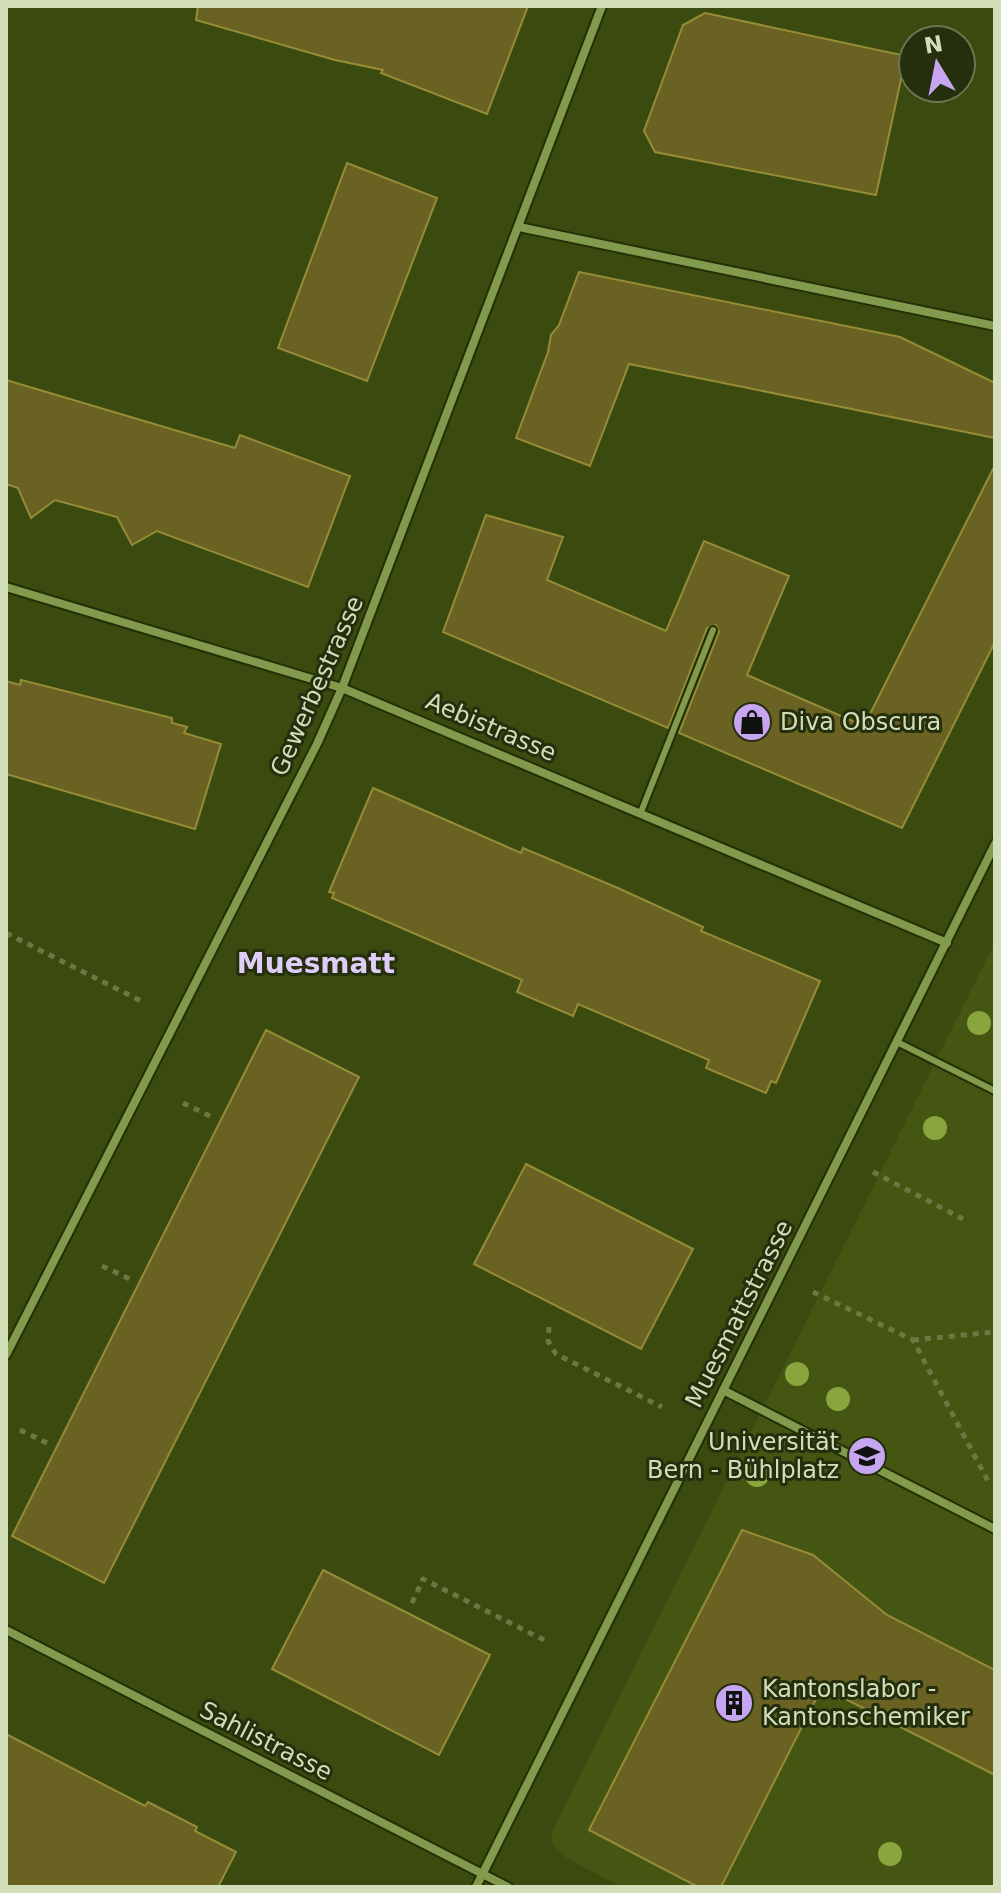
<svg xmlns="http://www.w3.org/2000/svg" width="1001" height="1893" viewBox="0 0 1001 1893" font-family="'DejaVu Sans',sans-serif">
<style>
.built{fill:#445612}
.building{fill:#696222;stroke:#958c37;stroke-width:2}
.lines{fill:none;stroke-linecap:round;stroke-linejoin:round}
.service-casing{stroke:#242f06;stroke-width:10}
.minor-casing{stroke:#242f06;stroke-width:12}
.path{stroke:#6a7944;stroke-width:5;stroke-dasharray:6 6;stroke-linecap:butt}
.service{stroke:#829a4d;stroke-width:6}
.minor{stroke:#829a4d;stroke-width:8}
.tree{fill:#88a63d}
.labels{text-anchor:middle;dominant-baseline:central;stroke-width:6;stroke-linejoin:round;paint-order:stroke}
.street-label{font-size:24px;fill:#d1deb8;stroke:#252f0e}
.poi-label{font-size:24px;fill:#d1deb8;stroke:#252f0e;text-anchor:start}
.quarter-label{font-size:28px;font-weight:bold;fill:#decdf7;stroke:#252f0e}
</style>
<rect width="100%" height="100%" fill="#3b4b0f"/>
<path class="built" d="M 995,942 L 995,1089 L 936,1060 Z
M 935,1062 L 995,1093 L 995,1887 L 622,1887 L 568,1859 L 553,1845 L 552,1832 Z"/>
<path class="building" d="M 198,6 L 528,6 L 487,114 L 381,73 L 383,70 L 335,60 L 196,20 Z
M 705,13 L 906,56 L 876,195 L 655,152 L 644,131 L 683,25 Z
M 347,163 L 437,198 L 367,381 L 278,348 Z
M 579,272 L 900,337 L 995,383 L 995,438 L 629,364 L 590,466 L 516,438 L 548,352 L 551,335 L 559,325 Z
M 6,380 L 235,448 L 240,435 L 350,476 L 308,587 L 157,531 L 132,545 L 117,517 L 55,500 L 31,518 L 18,488 L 6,484 Z
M 995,465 L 995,642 L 902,828 L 679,733 L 719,632 L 716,625 L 707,628 L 668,728 L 443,632 L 486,515 L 563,537 L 547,580 L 666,631 L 704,541 L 789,576 L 747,675 L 864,726 Z
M 21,680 L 172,718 L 172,723 L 187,727 L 184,733 L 221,744 L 195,829 L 6,774 L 6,681 L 20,685 Z
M 373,788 L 521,853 L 523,848 L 618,888 L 703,927 L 701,931 L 820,981 L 776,1083 L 771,1081 L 766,1093 L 706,1068 L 709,1060 L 578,1004 L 573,1016 L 517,992 L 522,980 L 332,898 L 334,893 L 329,892 Z
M 266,1030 L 359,1077 L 104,1583 L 12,1536 Z
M 526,1164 L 693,1249 L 641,1349 L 474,1264 Z
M 742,1530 L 813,1555 L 887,1615 L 995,1670 L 995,1775 L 822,1687 L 721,1887 L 698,1887 L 589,1830 Z
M 323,1570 L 490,1655 L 439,1755 L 272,1669 Z
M 6,1734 L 145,1806 L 148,1802 L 197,1827 L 195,1831 L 236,1852 L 218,1887 L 6,1887 Z"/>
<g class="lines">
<defs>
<path id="service" d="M 641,812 L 713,630
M 897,1042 L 995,1091"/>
<path id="minor" d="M 519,227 L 995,326
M 6,587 L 342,688 L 947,943
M 6,1355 L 317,744 L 342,688 L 602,6
M 723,1390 L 995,1529
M 6,1630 L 508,1887
M 476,1887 L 995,844"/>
</defs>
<use href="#service" class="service-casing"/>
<use href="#minor" class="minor-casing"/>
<path class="path" d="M 6,933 L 141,1001
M 183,1103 L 212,1117
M 873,1172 L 963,1219
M 102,1266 L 132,1280
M 813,1292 L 913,1340 L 988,1481
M 549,1327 L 548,1341 L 556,1354 L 662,1407
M 913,1340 L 995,1332
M 20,1430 L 51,1445
M 412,1603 L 423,1579 L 546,1641"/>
<use href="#service" class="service"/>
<use href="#minor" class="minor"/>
</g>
<g class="tree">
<circle cx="979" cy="1023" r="12"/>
<circle cx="935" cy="1128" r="12"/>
<circle cx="797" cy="1374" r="12"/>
<circle cx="838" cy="1399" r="12"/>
<circle cx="757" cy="1475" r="12"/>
<circle cx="890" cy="1854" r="12"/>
</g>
<defs>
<symbol id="shop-disc" viewBox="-11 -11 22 22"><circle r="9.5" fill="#c6a6f0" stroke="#252f0e"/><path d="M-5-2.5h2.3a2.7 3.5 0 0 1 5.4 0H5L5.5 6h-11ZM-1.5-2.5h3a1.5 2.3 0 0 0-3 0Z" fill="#111"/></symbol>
<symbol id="university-disc" viewBox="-11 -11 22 22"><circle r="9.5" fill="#c6a6f0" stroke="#252f0e"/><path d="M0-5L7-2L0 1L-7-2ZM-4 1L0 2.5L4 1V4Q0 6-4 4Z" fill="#111"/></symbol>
<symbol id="building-disc" viewBox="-11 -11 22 22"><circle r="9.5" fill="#c6a6f0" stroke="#252f0e"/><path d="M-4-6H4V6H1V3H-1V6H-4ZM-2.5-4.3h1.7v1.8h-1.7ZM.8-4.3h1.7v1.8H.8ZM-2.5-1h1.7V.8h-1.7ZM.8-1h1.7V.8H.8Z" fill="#111"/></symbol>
</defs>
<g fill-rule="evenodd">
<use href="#shop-disc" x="730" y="700" width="44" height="44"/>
<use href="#university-disc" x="845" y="1434" width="44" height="44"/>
<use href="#building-disc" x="712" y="1681" width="44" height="44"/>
</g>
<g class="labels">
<g class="street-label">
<text transform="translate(317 686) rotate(-66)">Gewerbestrasse</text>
<text transform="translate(491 727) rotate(23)">Aebistrasse</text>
<text transform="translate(739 1314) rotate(-63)">Muesmattstrasse</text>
<text transform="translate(266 1741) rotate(27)">Sahlistrasse</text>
</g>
<g class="poi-label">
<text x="780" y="722">Diva Obscura</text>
<text x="839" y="1442" text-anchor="end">Universität<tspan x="839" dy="28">Bern - Bühlplatz</tspan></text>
<text x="762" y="1689">Kantonslabor -<tspan x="762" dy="28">Kantonschemiker</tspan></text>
</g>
<g class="quarter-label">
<text x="316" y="963">Muesmatt</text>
</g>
</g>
<rect width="1001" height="1893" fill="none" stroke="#d1deb8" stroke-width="16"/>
<g transform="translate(937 64) rotate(350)"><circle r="38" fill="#252f0e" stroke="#6a7552" stroke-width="2"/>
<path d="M0-6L14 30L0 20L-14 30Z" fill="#c6a6f0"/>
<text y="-12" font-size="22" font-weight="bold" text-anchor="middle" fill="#d1deb8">N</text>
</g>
</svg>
